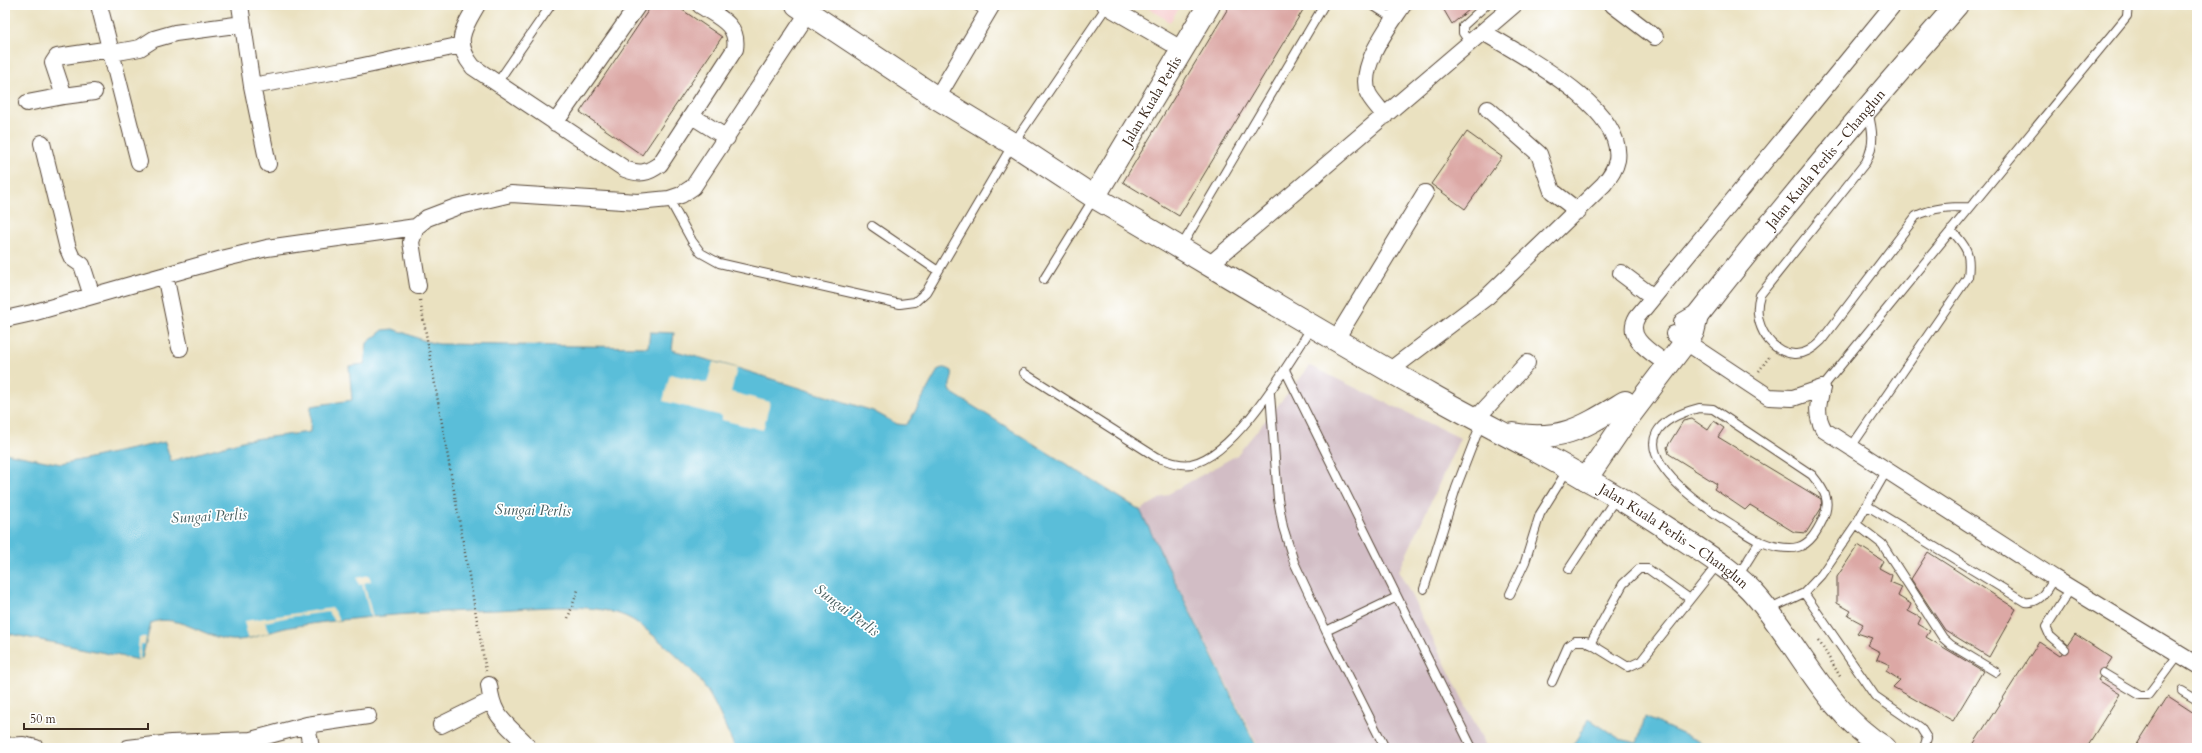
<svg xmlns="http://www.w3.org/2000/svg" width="2202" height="753" viewBox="0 0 2202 753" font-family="Cardo,serif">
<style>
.built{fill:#f7cfd0}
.industrial{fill:#d2bdc5}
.water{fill:#5abed9;stroke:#4a747c}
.pier{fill:#eae1c0}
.building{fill:#dca8a5}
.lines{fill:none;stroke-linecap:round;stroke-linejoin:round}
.lane-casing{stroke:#554536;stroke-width:10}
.street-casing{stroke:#554536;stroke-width:18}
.secondary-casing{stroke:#554536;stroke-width:24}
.primary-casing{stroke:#554536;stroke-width:24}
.path{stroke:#554536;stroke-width:2.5;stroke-dasharray:1 3;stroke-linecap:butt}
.lane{stroke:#fff;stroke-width:8}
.street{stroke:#fff;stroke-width:16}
.secondary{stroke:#fff;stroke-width:22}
.primary{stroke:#fff;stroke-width:22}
.labels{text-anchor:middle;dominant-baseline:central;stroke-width:3.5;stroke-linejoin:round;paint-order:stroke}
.street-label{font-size:14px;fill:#3b2a1e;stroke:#fff}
.water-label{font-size:15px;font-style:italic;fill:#465e5f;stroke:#fff}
</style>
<rect width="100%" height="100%" fill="#fff"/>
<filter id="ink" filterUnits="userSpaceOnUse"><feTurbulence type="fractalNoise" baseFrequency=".025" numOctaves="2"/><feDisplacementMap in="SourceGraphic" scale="8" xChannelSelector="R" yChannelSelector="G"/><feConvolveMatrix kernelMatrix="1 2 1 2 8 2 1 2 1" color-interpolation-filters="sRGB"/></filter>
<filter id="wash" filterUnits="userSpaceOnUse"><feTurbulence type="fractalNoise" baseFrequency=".012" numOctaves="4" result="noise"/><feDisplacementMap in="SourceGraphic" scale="16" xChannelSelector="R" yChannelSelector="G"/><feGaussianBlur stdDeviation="0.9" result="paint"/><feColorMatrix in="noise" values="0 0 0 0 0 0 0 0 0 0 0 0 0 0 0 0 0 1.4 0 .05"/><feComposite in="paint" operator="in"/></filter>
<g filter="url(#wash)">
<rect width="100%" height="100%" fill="#eae1c0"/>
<path class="built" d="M 1143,5 L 1181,5 L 1170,22 Z"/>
<path class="industrial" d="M 1310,366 L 1460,438 L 1399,571 L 1487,748 L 1259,748 L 1140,510 L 1237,455 Z"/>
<path class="water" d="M 393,329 C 410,334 423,342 439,344 L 648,347 L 650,332 L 674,333 L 672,350 L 737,368 L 873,411 L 897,424 L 905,425 C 911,423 932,378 939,369 C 945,367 947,368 952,371 C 954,380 946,385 952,393 L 1140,510 L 1257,748 L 735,748 C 725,726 716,703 702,683 C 691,667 648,629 631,619 C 598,601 535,608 497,610 C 428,612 359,616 290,627 C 273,630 257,638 239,640 C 209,643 179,611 151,623 L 142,658 L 140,660 L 5,633 L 5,453 L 61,464 L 165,442 L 171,461 L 246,440 L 310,432 L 311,406 L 352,400 L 349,366 L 364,364 L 367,343 L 383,330 Z
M 1645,717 L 1713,748 L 1571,748 L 1589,719 L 1620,739 L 1637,743 Z"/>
<path class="pier" d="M 713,362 L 737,368 L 731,392 L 770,402 L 763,430 L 722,420 L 722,416 L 663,401 L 670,374 L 707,383 Z
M 369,575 L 371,581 L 364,583 L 373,618 L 371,619 L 362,584 L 359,585 L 357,578 Z
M 332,608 L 340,620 L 334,621 L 328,612 L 289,617 L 265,622 L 269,633 L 248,638 L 244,621 Z
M 139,637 L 146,637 L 145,644 L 141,644 L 140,660 L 137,659 Z"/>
<g id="blocks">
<path class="building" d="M 652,5 L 675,5 L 722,37 L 642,155 L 580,112 Z
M 1230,5 L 1306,5 L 1179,216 L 1123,182 Z
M 1441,5 L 1475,5 L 1452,24 Z
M 1467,132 L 1502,157 L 1465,209 L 1431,184 Z
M 1692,419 L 1708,430 L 1714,421 L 1724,428 L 1718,437 L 1821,499 L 1822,507 L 1806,533 L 1794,532 L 1750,505 L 1745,510 L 1714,489 L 1717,484 L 1669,454 L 1667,447 L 1683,421 Z
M 1858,545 L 1883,561 L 1879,568 L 1892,575 L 1890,582 L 1902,587 L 1898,596 L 1911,604 L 1908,611 L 1921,618 L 1918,624 L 1930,631 L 1926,637 L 1983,671 L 1953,721 L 1893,687 L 1900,680 L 1886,671 L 1890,665 L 1877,659 L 1880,652 L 1867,645 L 1872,638 L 1857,633 L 1863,624 L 1848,616 L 1851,611 L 1837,603 L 1837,577 Z
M 1928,552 L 2016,609 L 1989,657 L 1945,630 L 1911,579 Z
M 2075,634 L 2112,658 L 2098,680 L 2120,694 L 2086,748 L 1971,748 L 2039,642 L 2060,656 Z
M 2168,696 L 2197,715 L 2197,748 L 2139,748 L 2136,746 Z"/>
</g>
</g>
<g filter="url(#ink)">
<use href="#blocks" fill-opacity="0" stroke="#554536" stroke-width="1"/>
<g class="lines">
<defs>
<path id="lane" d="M 975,5 L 988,13
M 1372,5 L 1394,19
M 1470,43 L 1463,33 L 1463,26 L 1486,5
M 497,83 L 551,5
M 1868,111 C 1873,131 1875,144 1866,162 L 1760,295 C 1752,319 1766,351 1794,354 C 1804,355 1814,348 1821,341 L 1916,216 C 1935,207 1950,207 1970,207
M 669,199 L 692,241 L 701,253 L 719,263 L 900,304 L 915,302 L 926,292 L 1013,144 L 1107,6
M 872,226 L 938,271
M 1181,247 L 1324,5
M 1044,279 L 1094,198
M 1285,370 L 1472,748
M 1024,373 L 1156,457 C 1168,461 1179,466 1191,464 C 1236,455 1288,364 1312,327
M 1822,388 L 2127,16 L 2128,5
M 1270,394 L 1278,499 L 1283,527 L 1294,562 L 1326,631 L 1385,748
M 1699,408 L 1713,409 L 1812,475 C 1825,491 1832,501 1822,521 C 1817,531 1810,544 1798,547 C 1787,550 1770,546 1759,541 C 1749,537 1738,528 1728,522 C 1686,496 1602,433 1699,408 Z
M 1851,447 L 1968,277 C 1971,253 1967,247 1951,230
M 1866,505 L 2025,602 C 2041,604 2046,590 2054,578
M 1856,524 L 1882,544 L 1943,638 L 1951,645 L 1996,672
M 1569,569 L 1616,498
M 1738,576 L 1760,541
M 1424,589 L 1456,488 L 1481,423
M 1804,593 L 1875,696 L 1920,727 L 1927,738 L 1924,748
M 1510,594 L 1525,562 L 1540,514 L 1568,469
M 1768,610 L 1804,593 L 1821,575 L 1856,524 L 1887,470
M 1326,631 L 1397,597
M 1590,644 L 1623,584 L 1639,569 L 1648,569 L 1690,599
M 2065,649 L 2050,636 L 2046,627 L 2071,588
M 2103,673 L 2140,695 L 2148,695 L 2179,654
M 1552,682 L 1568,646 L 1575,641 L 1586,641 L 1628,667 L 1641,661 L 1718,564
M 2182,691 L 2197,700"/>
<path id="street" d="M 99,5 L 139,162
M 240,5 L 252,86 L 268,164
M 477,5 C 463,29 453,42 473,67 L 625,169 C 640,175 648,173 660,164 L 735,49 C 739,24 718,17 700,5
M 1105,5 L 1183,50
M 1613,5 L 1655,37
M 112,53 L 140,48 L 154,39 L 175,33 L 243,24
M 252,86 L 349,69 L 462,45
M 64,96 L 94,92
M 937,98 L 992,5
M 27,103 L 64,96 L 53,63 L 57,57 L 111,49
M 1488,109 L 1539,154 L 1552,191 L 1578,211
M 692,116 L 727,138
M 1385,116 C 1380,109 1371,100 1368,93 C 1358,66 1389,26 1403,5
M 555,123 L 638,5
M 42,143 L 68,249 L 72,258 L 82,265 L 92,296
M 1208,266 L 1514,5
M 1621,273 L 1653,297
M 165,275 L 180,348
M 418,286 L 411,242 L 416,227 L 427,218 L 456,207 L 511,194 L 638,202 L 669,199 L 681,195 L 693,187 L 808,13
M 5,319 L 32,313 L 226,258 L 267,248 L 416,227
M 1674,334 L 1769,397 L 1793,398 L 1822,388
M 1336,339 L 1425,193
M 1668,365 C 1653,353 1624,339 1637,317 L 1893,5
M 1389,371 L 1488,296 L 1604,184 C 1610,176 1615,170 1617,160 C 1625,107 1521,55 1483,32
M 1822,388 C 1818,404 1815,415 1824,430 L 2054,578 L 2197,665
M 1475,420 L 1527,363
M 489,685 C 492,710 498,717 516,734 C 520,738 526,742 528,748
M 307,725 L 311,748
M 441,725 L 490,701
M 5,746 L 23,745 L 36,748
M 128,748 L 171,743 L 251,740 L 307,725 L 368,716"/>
<g id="secondary">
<path d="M 797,5 L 937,98 L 1013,144 L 1094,197"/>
<path id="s1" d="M 1586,479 C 1620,497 1651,518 1683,539 C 1709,556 1737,573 1757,597 C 1800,647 1827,713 1885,748"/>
</g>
<g id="primary">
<path d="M 1209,5 L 1094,197 C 1207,263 1318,331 1432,395 C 1483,424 1536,449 1586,479 L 1624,423 L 1693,332 L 1697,316"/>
<path id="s2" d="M 1685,323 L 1697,316 C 1780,210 1868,106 1957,5"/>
<path d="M 1513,434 C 1561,443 1585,426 1625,402"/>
</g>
</defs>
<use href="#lane" class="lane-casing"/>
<use href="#street" class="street-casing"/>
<use href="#secondary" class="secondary-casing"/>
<use href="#primary" class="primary-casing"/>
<path class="path" d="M 420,300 L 486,671
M 1759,371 L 1769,357
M 568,618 L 578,590
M 1819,641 L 1841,678"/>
<use href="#lane" class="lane"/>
<use href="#street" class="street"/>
<use href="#secondary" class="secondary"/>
<use href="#primary" class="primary"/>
</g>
</g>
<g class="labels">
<g class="street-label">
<text transform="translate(1152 101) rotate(-59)">Jalan Kuala Perlis</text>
<text stroke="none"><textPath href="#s2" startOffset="217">Jalan Kuala Perlis – Changlun</textPath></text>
<text stroke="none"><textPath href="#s1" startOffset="105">Jalan Kuala Perlis – Changlun</textPath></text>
</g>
<g class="water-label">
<text transform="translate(533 510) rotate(1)">Sungai Perlis</text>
<text transform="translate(209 516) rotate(-3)">Sungai Perlis</text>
<text transform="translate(847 610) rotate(37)">Sungai Perlis</text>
</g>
</g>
<rect width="2202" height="753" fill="none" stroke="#fff" stroke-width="20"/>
<path d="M24 723v6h124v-6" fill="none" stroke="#3b2a1e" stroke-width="2"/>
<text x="30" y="723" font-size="12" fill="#3b2a1e" stroke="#ffffff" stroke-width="3" paint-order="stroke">50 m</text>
</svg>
